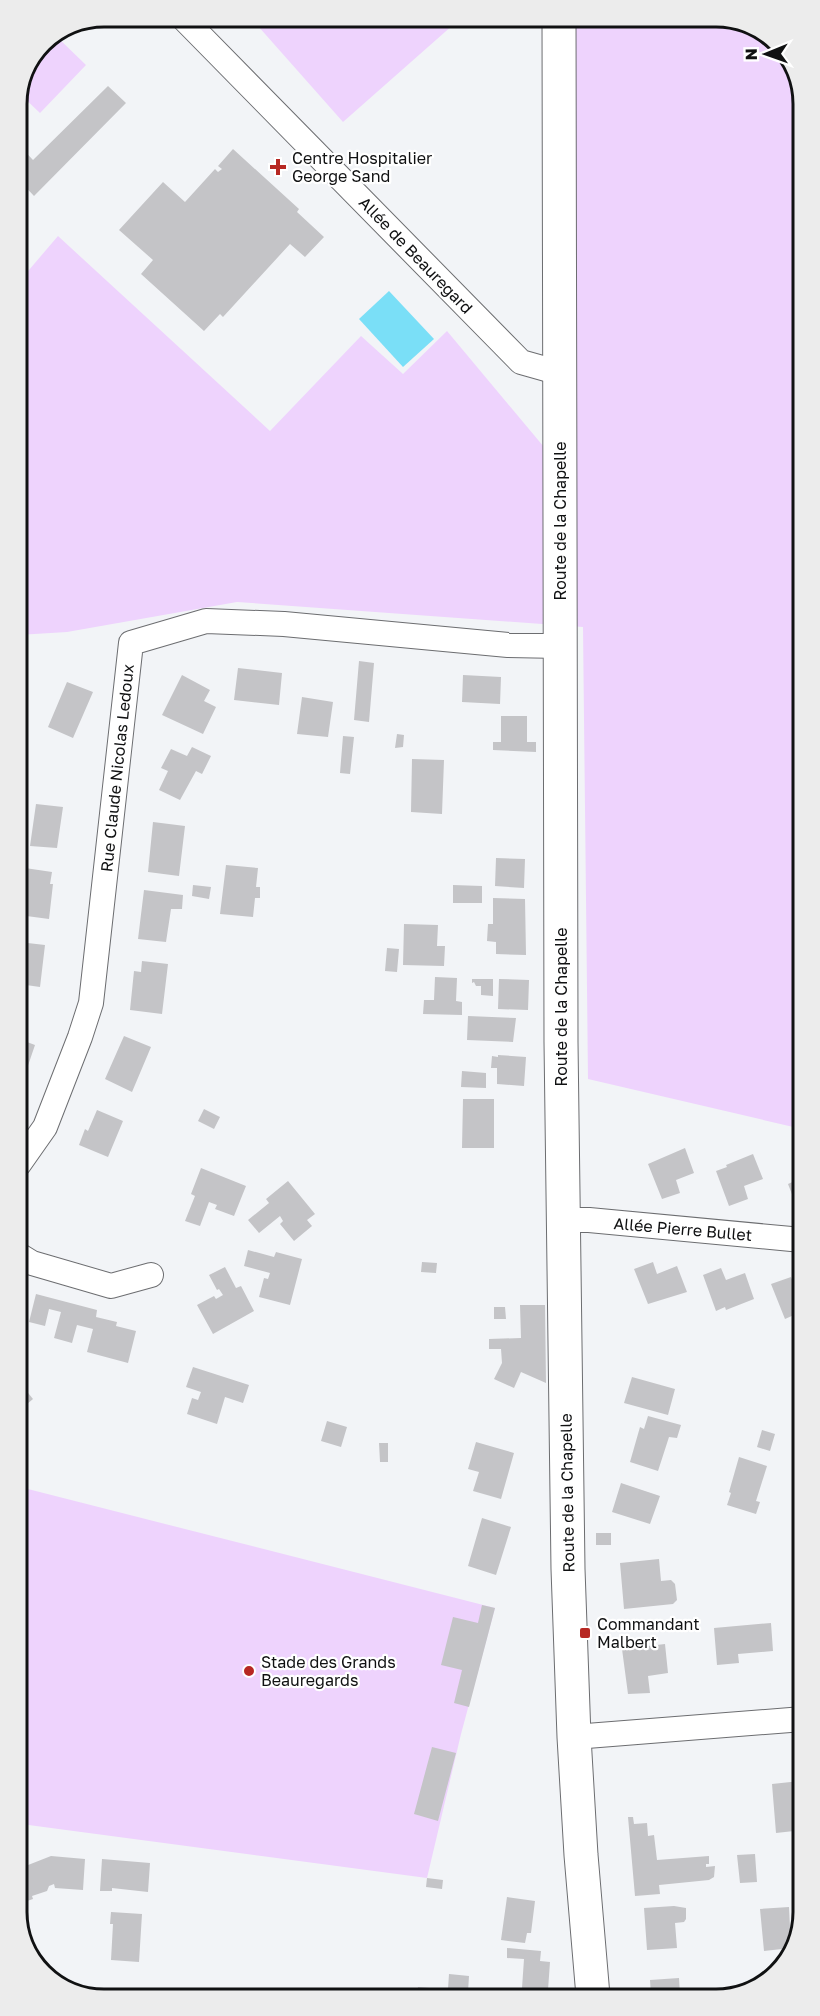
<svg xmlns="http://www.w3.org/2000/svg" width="820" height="2016" viewBox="0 0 820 2016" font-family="'Golos Text',sans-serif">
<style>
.green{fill:#eed3fd}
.water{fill:#7adff7}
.building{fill:#c4c4c7}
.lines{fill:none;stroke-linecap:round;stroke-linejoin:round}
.minor-casing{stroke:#6c6d70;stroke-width:26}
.secondary-casing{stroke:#6c6d70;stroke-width:35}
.minor{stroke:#fff;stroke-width:24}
.secondary{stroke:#fff;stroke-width:33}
.poi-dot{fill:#b72823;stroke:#fff;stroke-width:2}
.labels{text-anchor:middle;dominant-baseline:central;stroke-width:4.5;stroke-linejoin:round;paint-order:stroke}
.poi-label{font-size:16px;fill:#101112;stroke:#fff;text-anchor:start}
.street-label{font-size:16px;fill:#101112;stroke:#fff}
.rim{fill:none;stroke:#101112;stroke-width:3}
</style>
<rect width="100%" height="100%" fill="#f2f4f7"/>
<path class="green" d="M 250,17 L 462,17 L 343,122 Z
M 559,17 L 722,17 L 770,35 L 799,76 L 802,1129 L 588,1079 L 583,627 L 237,602 L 67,632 L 18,635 L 17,284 L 58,236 L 270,431 L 361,336 L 403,374 L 447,331 L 559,465 Z
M 56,36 L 86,65 L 40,113 L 19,93 L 42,42 Z
M 20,1487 L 495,1608 L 461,1734 L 427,1878 L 21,1824 Z"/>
<path class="water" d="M 389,291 L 434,339 L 403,367 L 359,319 Z"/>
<path class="building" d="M 108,86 L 126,103 L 34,196 L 17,178 L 17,143 L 33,160 Z
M 233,149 L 299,209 L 297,212 L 324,237 L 305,257 L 290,244 L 223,317 L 220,314 L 204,331 L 141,274 L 153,260 L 119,230 L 163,182 L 185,202 L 215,169 L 218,172 L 222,169 L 218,166 Z
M 359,661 L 374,663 L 369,722 L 354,720 Z
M 238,668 L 282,673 L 279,705 L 234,700 Z
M 182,675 L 210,690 L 204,701 L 216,707 L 203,734 L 162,715 Z
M 463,675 L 501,677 L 500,704 L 462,702 Z
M 67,682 L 93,692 L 73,738 L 48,727 Z
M 302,697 L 333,702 L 328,737 L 297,734 Z
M 501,716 L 527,716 L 527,742 L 536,742 L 536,752 L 493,750 L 493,742 L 501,742 Z
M 397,734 L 404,735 L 403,747 L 395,748 Z
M 343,736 L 354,737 L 350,774 L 340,773 Z
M 192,747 L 211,756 L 202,774 L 196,771 L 180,800 L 159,790 L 168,771 L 161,768 L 171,749 L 187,756 Z
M 412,759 L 444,760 L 442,814 L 411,812 Z
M 36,804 L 63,807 L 57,848 L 30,846 Z
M 153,822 L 185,826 L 179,876 L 148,872 Z
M 496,858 L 525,859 L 524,888 L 495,886 Z
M 226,865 L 258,868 L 256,887 L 260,887 L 260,898 L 255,898 L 253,917 L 220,914 Z
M 25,868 L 52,872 L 50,884 L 53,884 L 49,919 L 19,915 L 19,896 Z
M 193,885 L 211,887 L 209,899 L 192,896 Z
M 453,885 L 482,886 L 482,903 L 453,903 Z
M 144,890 L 183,895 L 182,909 L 171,909 L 166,942 L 138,939 Z
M 493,898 L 525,899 L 526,955 L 496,954 L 496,942 L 487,941 L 488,924 L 493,924 Z
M 404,924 L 438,925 L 437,946 L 445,946 L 444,966 L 403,965 Z
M 19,942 L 45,945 L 40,987 L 19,984 Z
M 387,948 L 399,949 L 397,972 L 385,971 Z
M 142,961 L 168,964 L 162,1014 L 130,1010 L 134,971 L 141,972 Z
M 435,977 L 457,978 L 456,1001 L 462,1002 L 462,1015 L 423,1014 L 424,1000 L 434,1000 Z
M 472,979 L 493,979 L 493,996 L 481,995 L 481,986 L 476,986 L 474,982 L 472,983 Z
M 499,979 L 529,980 L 528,1010 L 498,1009 Z
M 468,1016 L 516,1018 L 513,1042 L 467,1040 Z
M 124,1036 L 151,1047 L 132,1092 L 105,1079 Z
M 19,1039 L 35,1045 L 19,1092 Z
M 498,1055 L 526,1057 L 524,1086 L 497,1084 L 497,1068 L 491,1068 L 492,1056 L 498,1057 Z
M 462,1071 L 486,1073 L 486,1088 L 461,1087 Z
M 463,1099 L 494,1099 L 494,1148 L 462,1148 Z
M 204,1109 L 220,1117 L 214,1129 L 198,1121 Z
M 97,1110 L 123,1121 L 108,1157 L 79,1145 L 85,1129 L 88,1131 Z
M 685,1148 L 694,1173 L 676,1180 L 680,1193 L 662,1199 L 648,1164 Z
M 753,1154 L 763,1179 L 744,1186 L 748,1199 L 729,1206 L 716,1171 L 727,1167 L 726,1165 Z
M 201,1168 L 246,1186 L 234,1216 L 215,1209 L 217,1205 L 209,1202 L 200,1226 L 185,1221 L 195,1196 L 191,1194 Z
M 802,1175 L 802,1220 L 788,1184 L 797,1180 L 796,1177 Z
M 288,1181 L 315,1214 L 307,1220 L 312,1226 L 294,1241 L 280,1224 L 283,1221 L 280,1216 L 259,1233 L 248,1220 L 269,1203 L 266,1199 Z
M 248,1250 L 274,1257 L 276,1252 L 302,1259 L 290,1305 L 259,1297 L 264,1278 L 268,1279 L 270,1273 L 244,1266 Z
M 422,1262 L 437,1263 L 436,1273 L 421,1272 Z
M 653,1262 L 657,1274 L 677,1266 L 687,1292 L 648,1304 L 634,1269 Z
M 225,1267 L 236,1288 L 241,1286 L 254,1311 L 213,1334 L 197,1305 L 214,1296 L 216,1299 L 223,1295 L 219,1289 L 217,1290 L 209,1275 Z
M 721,1268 L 726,1280 L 745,1273 L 754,1299 L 726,1310 L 725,1307 L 716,1311 L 703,1275 Z
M 791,1277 L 796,1289 L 802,1287 L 802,1316 L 796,1318 L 794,1315 L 785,1319 L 771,1284 Z
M 19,1285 L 27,1287 L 20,1312 Z
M 36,1294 L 97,1310 L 96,1317 L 117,1322 L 116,1326 L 136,1331 L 128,1363 L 87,1352 L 93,1329 L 77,1325 L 72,1343 L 54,1338 L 61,1312 L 49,1309 L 45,1326 L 29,1322 Z
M 520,1305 L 545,1305 L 546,1383 L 521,1372 L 514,1388 L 494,1379 L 502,1363 L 501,1349 L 489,1349 L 489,1339 L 521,1338 Z
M 494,1307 L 505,1307 L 506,1319 L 494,1319 Z
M 193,1367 L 249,1385 L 243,1403 L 225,1397 L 217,1424 L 187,1414 L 192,1398 L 198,1400 L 201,1392 L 186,1387 Z
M 632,1377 L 675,1389 L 668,1415 L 624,1403 Z
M 20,1383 L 33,1399 L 20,1410 Z
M 648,1416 L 681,1425 L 677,1438 L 669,1437 L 658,1471 L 630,1462 L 640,1427 L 644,1429 Z
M 327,1421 L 347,1427 L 341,1447 L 321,1441 Z
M 762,1430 L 775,1434 L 770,1451 L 757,1447 Z
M 476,1442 L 514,1453 L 501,1499 L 473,1491 L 479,1472 L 468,1469 Z
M 379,1443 L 388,1443 L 388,1462 L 380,1462 Z
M 739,1457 L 767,1466 L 756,1501 L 760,1502 L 756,1514 L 727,1505 L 731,1493 L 729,1492 Z
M 621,1483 L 660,1496 L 650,1524 L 612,1512 Z
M 482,1518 L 511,1527 L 496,1575 L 468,1566 Z
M 596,1533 L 611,1533 L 611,1545 L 596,1545 Z
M 659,1559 L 661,1581 L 671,1580 L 675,1584 L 677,1600 L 673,1604 L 624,1609 L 620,1563 Z
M 482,1605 L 495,1608 L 469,1707 L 454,1703 L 462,1670 L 441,1665 L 453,1617 L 478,1623 Z
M 771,1623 L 773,1651 L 738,1654 L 739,1663 L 717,1665 L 714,1628 Z
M 665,1644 L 668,1673 L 648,1676 L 650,1693 L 628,1694 L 622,1649 Z
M 432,1747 L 456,1753 L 438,1821 L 414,1814 Z
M 800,1781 L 803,1830 L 776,1833 L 772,1784 Z
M 628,1817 L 633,1817 L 634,1824 L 647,1823 L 648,1836 L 654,1835 L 657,1860 L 709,1856 L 709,1864 L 706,1864 L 706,1867 L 715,1866 L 714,1877 L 709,1880 L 659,1885 L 660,1894 L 635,1896 Z
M 755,1854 L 757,1882 L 740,1883 L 737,1855 Z
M 51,1856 L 85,1859 L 83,1890 L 55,1888 L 54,1884 L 49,1886 L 47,1891 L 32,1896 L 33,1899 L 21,1903 L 21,1862 L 23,1867 Z
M 102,1859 L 150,1863 L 148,1892 L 112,1888 L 112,1891 L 100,1891 Z
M 427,1878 L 443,1880 L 442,1889 L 426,1887 Z
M 507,1897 L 535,1901 L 531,1933 L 527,1933 L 525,1943 L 501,1940 Z
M 674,1906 L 686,1908 L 686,1919 L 684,1922 L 675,1923 L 677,1948 L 647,1950 L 644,1908 Z
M 789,1907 L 791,1948 L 764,1951 L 760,1909 Z
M 111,1912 L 142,1914 L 139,1962 L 111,1960 L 113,1924 L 110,1924 Z
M 507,1948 L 541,1951 L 540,1961 L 550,1962 L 548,1990 L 522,1988 L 524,1959 L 507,1958 Z
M 449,1974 L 469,1976 L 468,1992 L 448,1989 Z
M 679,1978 L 680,1995 L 651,1996 L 650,1980 Z
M 418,1987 L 441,1989 L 440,1997 L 417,1997 Z"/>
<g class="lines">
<defs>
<path id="minor" d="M 182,17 L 521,362 L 560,373
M 19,1164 L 45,1127 L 80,1037 L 91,1003 L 131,643 L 206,621 L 284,624 L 508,645 L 560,646
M 563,1220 L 589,1220 L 802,1240
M 19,1255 L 32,1263 L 111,1286 L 151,1275
M 574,1737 L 803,1719"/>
<path id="secondary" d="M 559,17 L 561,1042 L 568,1569 L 574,1737 L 581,1855 L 593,1996"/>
</defs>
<use href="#minor" class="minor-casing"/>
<use href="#secondary" class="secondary-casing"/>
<use href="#minor" class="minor"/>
<use href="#secondary" class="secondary"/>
</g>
<g class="poi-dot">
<path d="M275 158h6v6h6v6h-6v6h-6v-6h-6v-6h6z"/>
<rect x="579" y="1627" width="12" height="12" rx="3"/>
<circle cx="249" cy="1671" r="6"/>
</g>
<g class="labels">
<g class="poi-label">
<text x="292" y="158">Centre Hospitalier<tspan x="292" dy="18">George Sand</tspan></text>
<text x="597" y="1624">Commandant<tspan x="597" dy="18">Malbert</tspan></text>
<text x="261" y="1662">Stade des Grands<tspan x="261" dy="18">Beauregards</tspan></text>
</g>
<g class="street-label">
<text transform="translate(416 255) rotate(46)">Allée de Beauregard</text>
<text transform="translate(560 521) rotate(-90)">Route de la Chapelle</text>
<text transform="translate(117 768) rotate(-84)">Rue Claude Nicolas Ledoux</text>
<text transform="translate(561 1007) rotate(-90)">Route de la Chapelle</text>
<text transform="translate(683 1229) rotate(5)">Allée Pierre Bullet</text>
<text transform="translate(567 1493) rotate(-91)">Route de la Chapelle</text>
</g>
</g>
<path d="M0 0H820V2016H0ZM104 27H716A77 77 0 0 1 793 104V1912A77 77 0 0 1 716 1989H104A77 77 0 0 1 27 1912V104A77 77 0 0 1 104 27Z" fill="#ececec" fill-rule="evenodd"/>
<path class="rim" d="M104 27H716A77 77 0 0 1 793 104V1912A77 77 0 0 1 716 1989H104A77 77 0 0 1 27 1912V104A77 77 0 0 1 104 27Z"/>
<g transform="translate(766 54) rotate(269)" stroke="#ffffff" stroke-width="4.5" paint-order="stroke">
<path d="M0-4.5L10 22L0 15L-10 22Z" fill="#101112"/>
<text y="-9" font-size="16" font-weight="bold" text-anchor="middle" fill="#101112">N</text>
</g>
</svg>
